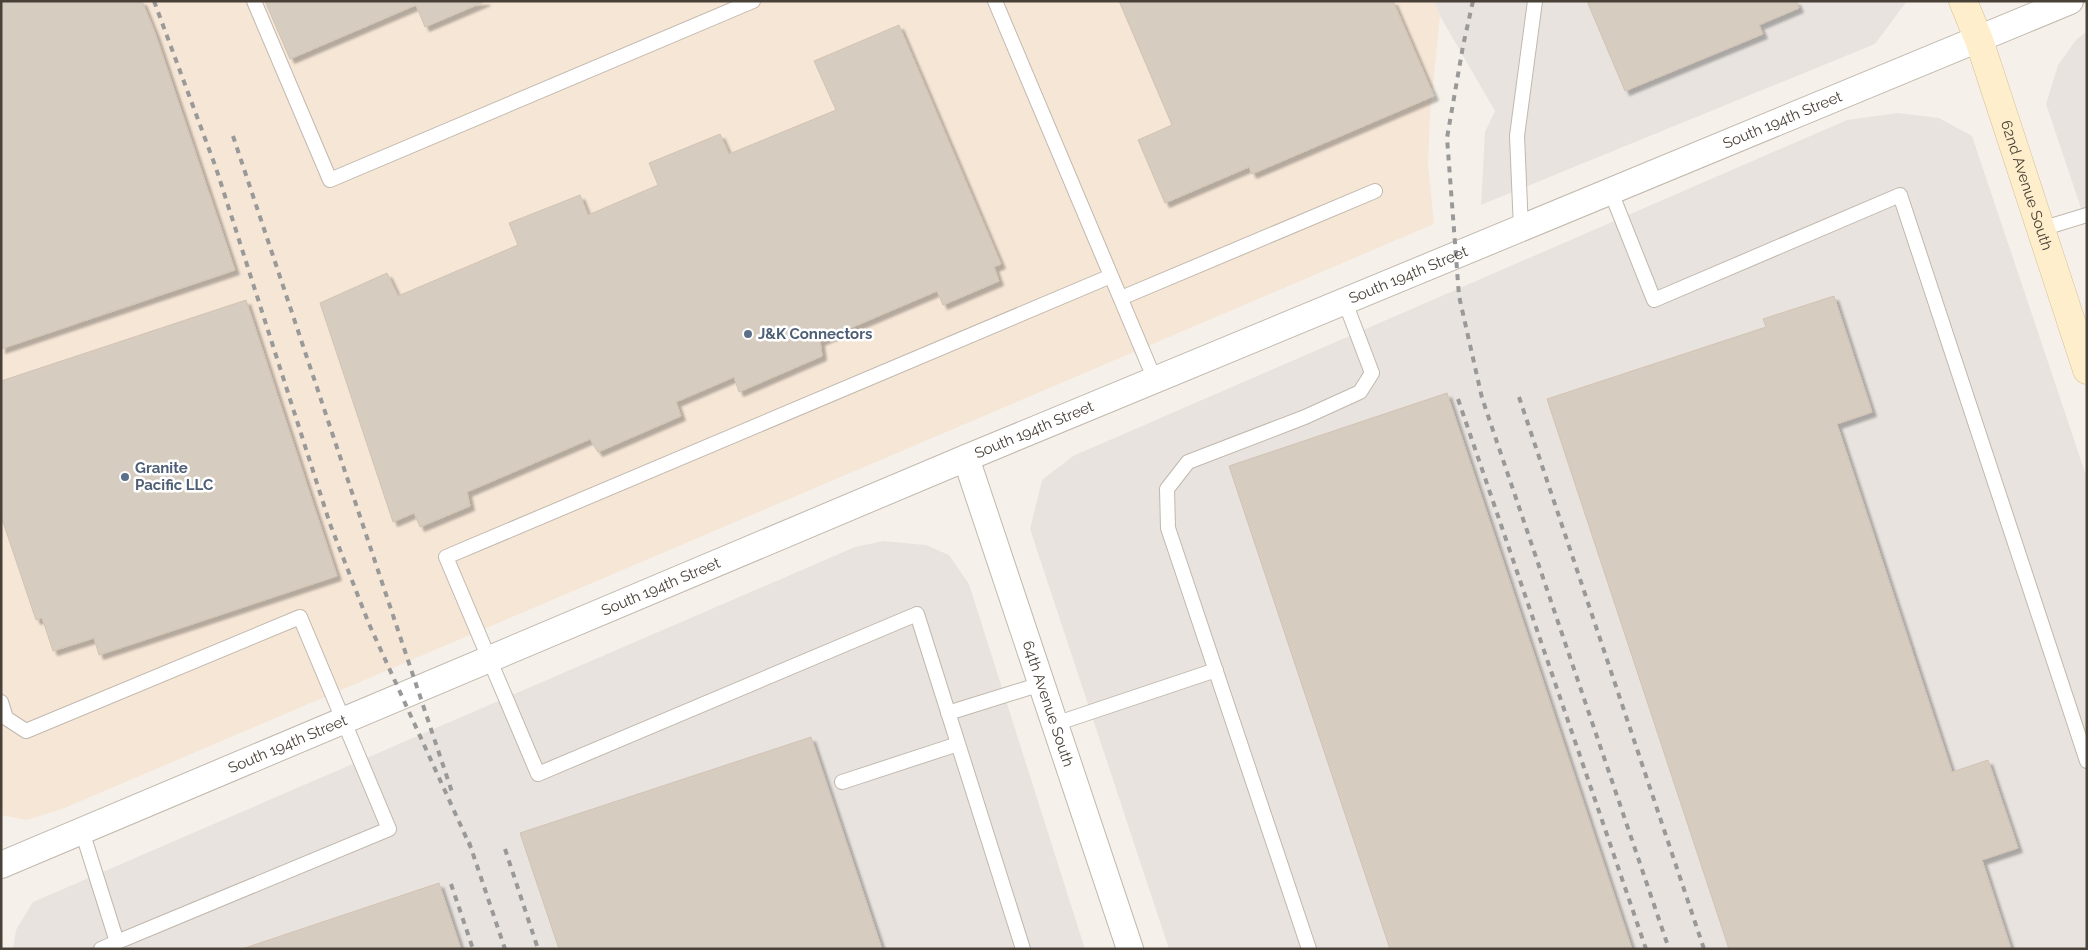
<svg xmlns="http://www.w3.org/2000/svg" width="2088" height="950" viewBox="0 0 2088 950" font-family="Raleway,sans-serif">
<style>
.commercial{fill:#f6e6d6}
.industrial{fill:#e8e3df}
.building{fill:#d7ccc0;stroke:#d2c3b3;filter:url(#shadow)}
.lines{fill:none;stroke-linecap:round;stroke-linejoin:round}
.lane-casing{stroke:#c1b8ad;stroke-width:16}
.street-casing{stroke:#c1b8ad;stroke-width:28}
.secondary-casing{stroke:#d5c09a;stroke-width:29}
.lane{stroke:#fff;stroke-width:14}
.street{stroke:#fff;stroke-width:26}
.secondary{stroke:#feeecb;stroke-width:28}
.rail{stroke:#999;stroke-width:4;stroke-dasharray:6 6;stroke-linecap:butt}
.service-dot{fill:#5c6f8a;stroke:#fff;stroke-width:2}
.labels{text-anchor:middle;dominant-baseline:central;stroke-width:5;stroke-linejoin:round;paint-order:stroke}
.street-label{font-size:15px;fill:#494138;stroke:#fff}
.service-label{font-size:15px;font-weight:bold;fill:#4e5e75;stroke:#fff;text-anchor:start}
</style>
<defs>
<filter id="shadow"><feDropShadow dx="4.5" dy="4.5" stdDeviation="1" flood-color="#0004"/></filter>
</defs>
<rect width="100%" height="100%" fill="#f5f1ea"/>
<path class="commercial" d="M 1,1 L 1434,1 L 1440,16 L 1430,114 L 1428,165 L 1434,224 L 62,809 L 27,820 L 1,815 Z"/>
<path class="industrial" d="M 1434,1 L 1907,1 L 1875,44 L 1481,205 L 1485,132 L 1495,111 L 1440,16 Z
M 2087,31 L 2087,226 L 2046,104 L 2058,65 L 2076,40 Z
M 1898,113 L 1939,118 L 1972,136 L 2087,478 L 2087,949 L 1169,949 L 1030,529 L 1042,480 L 1073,456 L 1847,120 Z
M 883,541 L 926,545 L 949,555 L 969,584 L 1085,949 L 13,949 L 16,930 L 33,902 L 855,547 Z"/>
<path class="building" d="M 1,1 L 142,1 L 155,33 L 235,270 L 1,349 Z
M 265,1 L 486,1 L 425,27 L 416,5 L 290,59 Z
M 1119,1 L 1393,1 L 1434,96 L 1252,174 L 1249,167 L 1165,203 L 1138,140 L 1172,125 Z
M 1587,1 L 1796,1 L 1799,8 L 1759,25 L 1763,34 L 1625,91 Z
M 899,25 L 1001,264 L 994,267 L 999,281 L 943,305 L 937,291 L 820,341 L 822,356 L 739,392 L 734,377 L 676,402 L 681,416 L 598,452 L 590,439 L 467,492 L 470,506 L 420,527 L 414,513 L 393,522 L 320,303 L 387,273 L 398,296 L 518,245 L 509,223 L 580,195 L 588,215 L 658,185 L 649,163 L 720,134 L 729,154 L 836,110 L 814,61 Z
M 1834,296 L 1872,412 L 1837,424 L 1952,772 L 1988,760 L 2018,848 L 1982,860 L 2011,949 L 1729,949 L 1547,399 L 1766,327 L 1763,319 Z
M 246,300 L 337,576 L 99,655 L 94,638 L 53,651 L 42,618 L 36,620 L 1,516 L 1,381 Z
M 1447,393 L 1632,949 L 1390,949 L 1229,466 Z
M 811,737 L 882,949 L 559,949 L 520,833 Z
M 439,883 L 461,949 L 242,949 Z"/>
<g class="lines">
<defs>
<path id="lane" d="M 254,1 L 330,180 L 753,1
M 995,1 L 1155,380
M 1611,192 L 1654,300 L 1900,195 L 2087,761
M 1521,229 L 1517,136 L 1535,1
M 2041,229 L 2087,215
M 1121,298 L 1375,191
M 1,702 L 6,718 L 26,731 L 300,617 L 389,829 L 117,942
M 948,713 L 1041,684
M 1055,724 L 1216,670
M 842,782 L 958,744
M 82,831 L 117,942 L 101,949
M 1023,949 L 917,614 L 538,774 L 446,557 L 1111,276
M 1309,949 L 1168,528 L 1167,489 L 1188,462 L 1305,417 L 1360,392 L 1372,373 L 1345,302"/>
<g id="street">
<path id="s1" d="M 966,458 L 1130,949"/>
<path id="s2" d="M 1,865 L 966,458 L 2070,1"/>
</g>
<g id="secondary">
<path id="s3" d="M 1963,1 L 1979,40 L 2087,370"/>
</g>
</defs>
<use href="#lane" class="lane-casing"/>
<use href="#street" class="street-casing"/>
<use href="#secondary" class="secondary-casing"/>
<use href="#lane" class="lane"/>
<use href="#street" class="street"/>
<use href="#secondary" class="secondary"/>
<path class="rail" d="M 154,1 L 216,168 L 330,524 L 369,624 L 471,848
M 1473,1 L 1463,46 L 1447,138 L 1459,296 L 1482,398 L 1669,949
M 233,136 L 453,795
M 1519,397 L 1704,949
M 1458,399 L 1646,949
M 469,842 L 505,949
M 505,849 L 538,949
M 451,884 L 473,949"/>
</g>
<g class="service-dot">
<circle cx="748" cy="334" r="5"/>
<circle cx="125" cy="477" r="5"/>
</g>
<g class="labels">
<g class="street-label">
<text stroke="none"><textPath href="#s2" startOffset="1931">South 194th Street</textPath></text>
<text stroke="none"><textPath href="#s3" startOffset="195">62nd Avenue South</textPath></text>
<text stroke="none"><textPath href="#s2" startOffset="1526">South 194th Street</textPath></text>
<text stroke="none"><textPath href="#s2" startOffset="1121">South 194th Street</textPath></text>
<text stroke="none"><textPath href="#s2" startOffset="716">South 194th Street</textPath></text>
<text stroke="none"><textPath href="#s1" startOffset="259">64th Avenue South</textPath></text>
<text stroke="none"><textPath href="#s2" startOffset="311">South 194th Street</textPath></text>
</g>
<g class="service-label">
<text x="758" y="334">J&amp;K Connectors</text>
<text x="135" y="468">Granite<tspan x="135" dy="17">Pacific LLC</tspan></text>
</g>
</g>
<rect width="2088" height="950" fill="none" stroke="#494138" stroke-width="5"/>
</svg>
